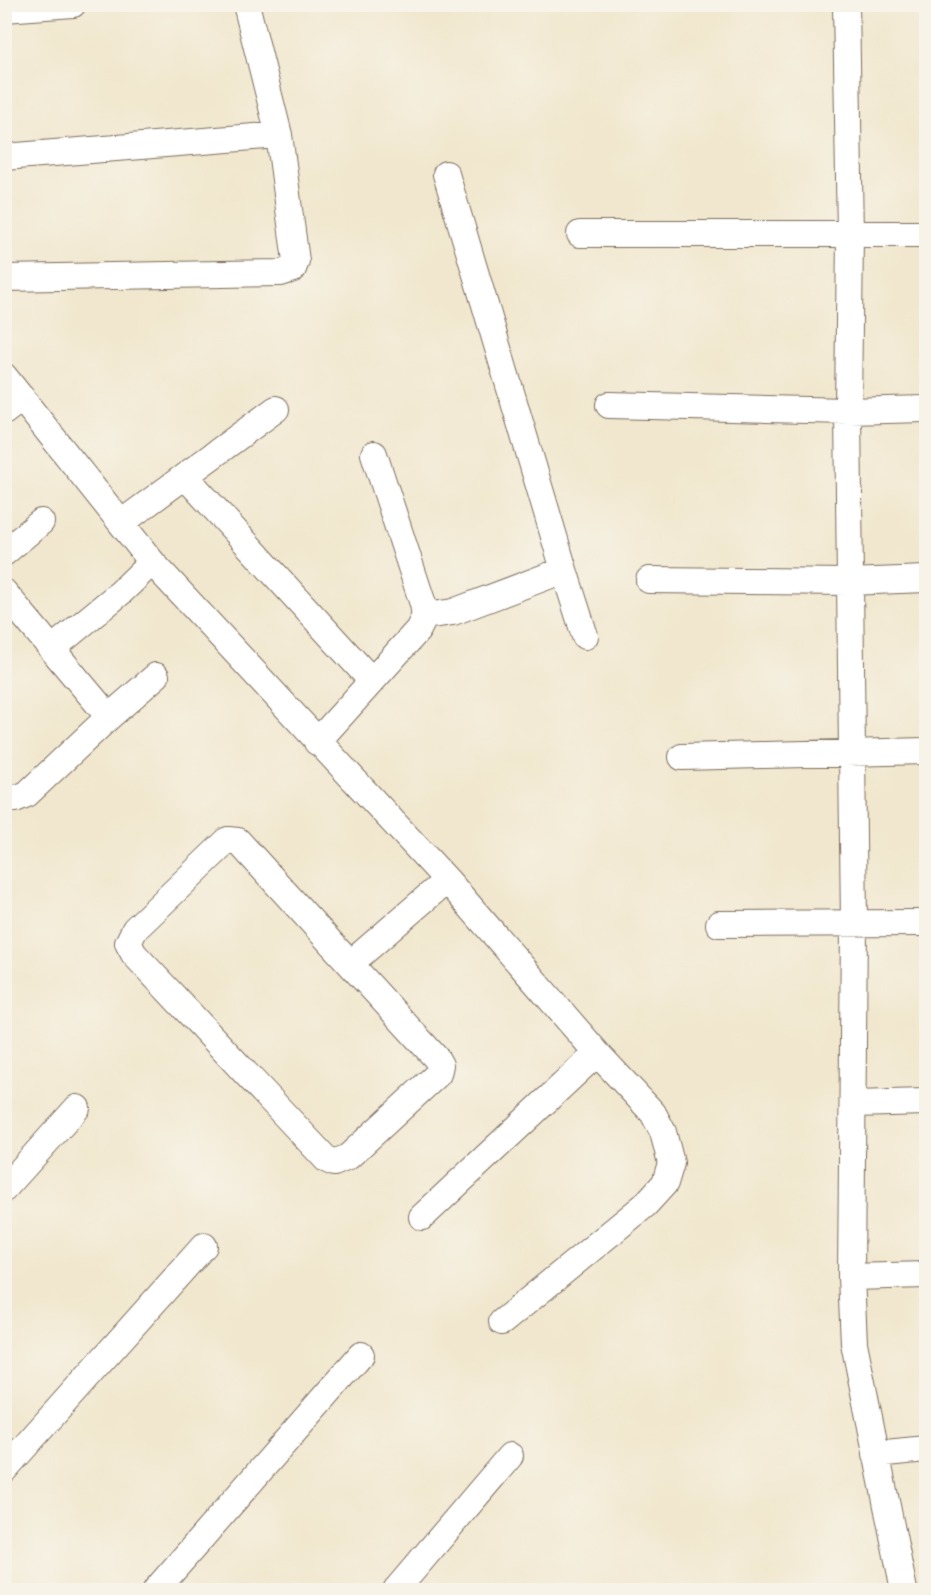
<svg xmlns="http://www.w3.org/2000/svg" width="931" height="1595" viewBox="0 0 931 1595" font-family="Itim,sans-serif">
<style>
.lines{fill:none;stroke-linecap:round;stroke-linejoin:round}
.minor-casing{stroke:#7b6c5c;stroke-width:28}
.minor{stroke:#fff;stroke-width:26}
</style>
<rect width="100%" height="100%" fill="#f7f3e8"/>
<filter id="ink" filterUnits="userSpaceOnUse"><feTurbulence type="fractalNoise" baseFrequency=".0167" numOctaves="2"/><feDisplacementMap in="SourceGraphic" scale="12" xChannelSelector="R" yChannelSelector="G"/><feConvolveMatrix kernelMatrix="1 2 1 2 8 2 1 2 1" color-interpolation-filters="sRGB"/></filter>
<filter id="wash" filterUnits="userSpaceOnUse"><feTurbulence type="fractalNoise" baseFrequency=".008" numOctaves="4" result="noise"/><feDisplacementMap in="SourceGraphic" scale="24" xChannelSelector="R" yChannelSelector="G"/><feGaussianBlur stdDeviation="1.35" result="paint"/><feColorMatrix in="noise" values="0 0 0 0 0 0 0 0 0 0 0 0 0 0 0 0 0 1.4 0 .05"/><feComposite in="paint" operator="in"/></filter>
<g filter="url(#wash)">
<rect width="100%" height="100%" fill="#f1e7ce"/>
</g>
<g filter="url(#ink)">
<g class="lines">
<defs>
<path id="minor" d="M 846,4 L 850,235 L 848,411 L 854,924 L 851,1277 L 854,1343 L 904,1590
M 4,9 L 73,4
M 4,157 L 279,135
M 580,234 L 926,234
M 4,278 L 281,273 L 293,269 L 296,261 L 279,135 L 246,4
M 4,376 L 152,562 L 447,880 L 597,1053 L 653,1113 L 663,1132 L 671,1163 L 665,1183 L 645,1205 L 502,1322
M 609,405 L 848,411 L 926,409
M 4,412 L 22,398
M 185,476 L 372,681
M 121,523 L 276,409
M 4,553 L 41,522
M 564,570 L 585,636
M 649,580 L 849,582 L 926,579
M 4,592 L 109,717
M 425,616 L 453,612 L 564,570 L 446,174
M 52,649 L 120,593 L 152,562
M 317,742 L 418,630 L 425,616 L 423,604 L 374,454
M 682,757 L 926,751
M 4,794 L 15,799 L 27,794 L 109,717 L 156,676
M 228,840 L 238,841 L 436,1058 L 440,1065 L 438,1074 L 348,1157 L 334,1163 L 327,1160 L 134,954 L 128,943 L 135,929 Z
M 719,924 L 926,923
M 351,963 L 447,880
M 854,1104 L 926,1102
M 4,1189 L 77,1108
M 422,1217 L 597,1053
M 851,1277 L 926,1275
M 876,1454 L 926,1449
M 4,1470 L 204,1246
M 156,1590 L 361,1355
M 396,1590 L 510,1456"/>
</defs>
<use href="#minor" class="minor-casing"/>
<use href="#minor" class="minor"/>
</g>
</g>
<rect width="931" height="1595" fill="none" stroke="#f7f3e8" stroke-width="24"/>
</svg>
